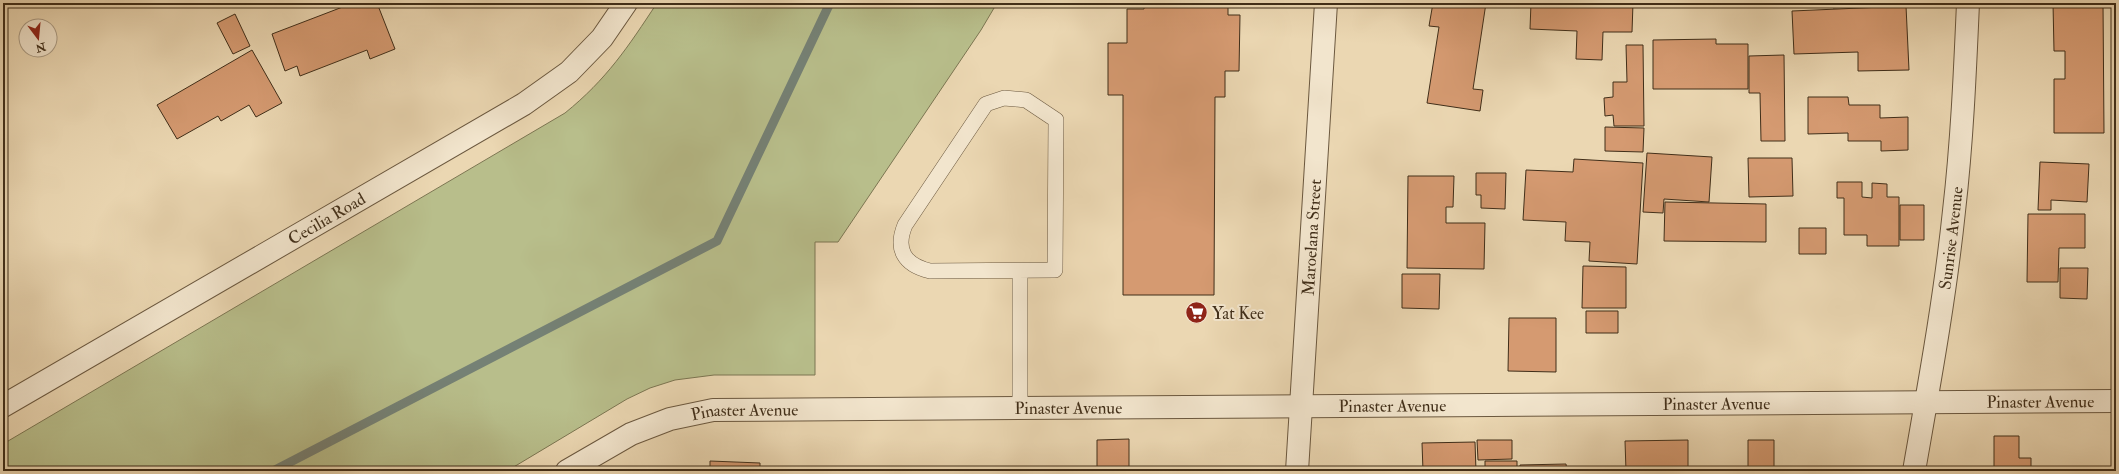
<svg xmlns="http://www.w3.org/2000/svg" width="2119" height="474" viewBox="0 0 2119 474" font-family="'IM FELL Double Pica',serif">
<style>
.green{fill:#b8be8b;stroke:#7c7652}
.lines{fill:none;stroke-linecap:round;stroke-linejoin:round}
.stream{stroke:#758175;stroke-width:9}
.building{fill:#d59a71;stroke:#402e19}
.lane-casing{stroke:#6b583f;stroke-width:16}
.street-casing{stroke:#6b583f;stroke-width:24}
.lane{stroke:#f2e5cd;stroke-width:15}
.street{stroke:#f2e5cd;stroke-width:22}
.labels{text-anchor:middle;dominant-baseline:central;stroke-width:4;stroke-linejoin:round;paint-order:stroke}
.street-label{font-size:17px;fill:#402e19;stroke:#f2e5cd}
.poi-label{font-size:17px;fill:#402e19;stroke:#f2e5cd;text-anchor:start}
</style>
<rect width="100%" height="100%" fill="#ebd7b2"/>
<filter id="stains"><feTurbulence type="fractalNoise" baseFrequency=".005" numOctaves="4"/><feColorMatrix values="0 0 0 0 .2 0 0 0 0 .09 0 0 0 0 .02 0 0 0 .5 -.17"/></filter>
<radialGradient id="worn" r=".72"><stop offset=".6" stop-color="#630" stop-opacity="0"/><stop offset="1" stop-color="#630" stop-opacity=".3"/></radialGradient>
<path class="green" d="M 657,3 L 997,3 L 981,30 L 838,242 L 815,242 L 815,375 L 714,375 L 675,380 L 650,388 L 627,399 L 507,471 L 3,471 L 3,444 L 565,113 C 607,79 628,47 657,3 Z"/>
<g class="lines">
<path class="stream" d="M 273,471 L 717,241 L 830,3"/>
</g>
<path class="building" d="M 353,3 L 377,3 L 395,49 L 370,59 L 367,50 L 300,76 L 297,66 L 285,71 L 272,34 Z
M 1144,3 L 1228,3 L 1228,15 L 1240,15 L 1239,71 L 1225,71 L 1225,97 L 1215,97 L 1214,295 L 1123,295 L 1123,95 L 1108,95 L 1108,43 L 1127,43 L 1127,9 L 1144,9 Z
M 1433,3 L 1486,3 L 1473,89 L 1483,90 L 1480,111 L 1427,103 L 1439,27 L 1429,26 Z
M 1531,3 L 1633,3 L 1632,32 L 1603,32 L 1602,60 L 1576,59 L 1577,31 L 1530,29 Z
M 1832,3 L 1860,3 L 1860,6 L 1833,8 Z
M 2053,3 L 2103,3 L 2104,133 L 2054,133 L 2054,79 L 2065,79 L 2065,51 L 2054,51 Z
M 1906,6 L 1909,70 L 1858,71 L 1858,52 L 1794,54 L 1792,11 Z
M 235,14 L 250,46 L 233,54 L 217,23 Z
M 1716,39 L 1716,44 L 1748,44 L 1748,89 L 1653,89 L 1653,40 Z
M 1626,45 L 1643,45 L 1644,126 L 1614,126 L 1613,115 L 1605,116 L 1604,98 L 1613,97 L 1613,82 L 1627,82 Z
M 252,50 L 282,103 L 256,117 L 249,105 L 221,121 L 218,116 L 177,139 L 157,105 Z
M 1784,55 L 1785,141 L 1761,141 L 1760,93 L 1749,93 L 1749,56 Z
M 1808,97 L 1848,97 L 1849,105 L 1880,105 L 1880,118 L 1908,117 L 1908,150 L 1881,151 L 1881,141 L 1848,141 L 1848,133 L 1808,134 Z
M 1605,127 L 1644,128 L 1643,152 L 1605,151 Z
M 1647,153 L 1712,157 L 1709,202 L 1664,199 L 1663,213 L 1643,212 Z
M 1748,158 L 1792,158 L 1793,196 L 1749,197 Z
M 1574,159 L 1643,163 L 1637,264 L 1589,261 L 1590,242 L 1565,241 L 1566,222 L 1523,220 L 1526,170 L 1573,172 Z
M 2040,162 L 2089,164 L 2087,202 L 2051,200 L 2051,210 L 2038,210 Z
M 1476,173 L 1506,173 L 1505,209 L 1481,208 L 1481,195 L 1476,195 Z
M 1408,176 L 1454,176 L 1453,207 L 1446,207 L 1446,223 L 1485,223 L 1484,269 L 1407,268 Z
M 1837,182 L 1862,182 L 1862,197 L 1872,198 L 1872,183 L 1887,184 L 1887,197 L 1899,197 L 1899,246 L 1867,246 L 1867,235 L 1844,235 L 1844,198 L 1837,198 Z
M 1665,202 L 1766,204 L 1766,242 L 1664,241 Z
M 1900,205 L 1924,205 L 1924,240 L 1900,240 Z
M 2028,214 L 2085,214 L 2085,248 L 2059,248 L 2058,282 L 2027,282 Z
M 1799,228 L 1826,228 L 1826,254 L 1799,254 Z
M 1583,266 L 1626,267 L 1626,308 L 1582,308 Z
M 2060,268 L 2088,268 L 2087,299 L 2060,298 Z
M 1402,274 L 1440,274 L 1439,309 L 1402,308 Z
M 1586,311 L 1618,311 L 1618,333 L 1586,333 Z
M 1509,318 L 1556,318 L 1556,372 L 1508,371 Z
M 1994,436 L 2019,436 L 2019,458 L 2031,458 L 2031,471 L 2093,471 L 1994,471 Z
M 1129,439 L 1129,471 L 1097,471 L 1097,440 Z
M 1477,440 L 1512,440 L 1512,459 L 1478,460 Z
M 1688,440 L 1688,471 L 1626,471 L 1625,441 Z
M 1748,440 L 1774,440 L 1774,471 L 1748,471 Z
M 1475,442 L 1476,471 L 1423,471 L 1422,443 Z
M 710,461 L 760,463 L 760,471 L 710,471 Z
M 1485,461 L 1517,461 L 1517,471 L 1485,471 Z
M 1566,464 L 1567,471 L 1520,471 L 1520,465 Z
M 942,467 L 943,471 L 915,471 L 915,468 Z"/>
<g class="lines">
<defs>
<path id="lane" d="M 1004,98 L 1026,100 L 1056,120 L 1055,270 L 930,271 C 904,265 895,249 905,225 L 986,104 Z
M 1020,408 L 1020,271"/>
<g id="street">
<path id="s1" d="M 3,406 L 524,104 L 569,72 L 602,38 L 626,3"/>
<path id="s2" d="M 567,471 L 631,434 L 670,419 L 713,410 L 2116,401"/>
<path id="s3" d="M 1297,471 L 1326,3"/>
<path id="s4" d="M 1914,471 C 1929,385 1945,298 1954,211 C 1962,142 1965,72 1968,3"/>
</g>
</defs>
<use href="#lane" class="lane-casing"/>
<use href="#street" class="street-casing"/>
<use href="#lane" class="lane"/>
<use href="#street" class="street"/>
</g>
<defs>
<symbol id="supermarket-disc" viewBox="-11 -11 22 22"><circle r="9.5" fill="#8f2418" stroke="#f2e5cd"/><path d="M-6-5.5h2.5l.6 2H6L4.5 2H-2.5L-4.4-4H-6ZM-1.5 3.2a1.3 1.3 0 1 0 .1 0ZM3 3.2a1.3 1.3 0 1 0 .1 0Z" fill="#fff"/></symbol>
</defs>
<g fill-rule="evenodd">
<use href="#supermarket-disc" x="1184" y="300" width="25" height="25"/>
</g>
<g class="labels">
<g class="street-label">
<text stroke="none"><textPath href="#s1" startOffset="374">Cecilia Road</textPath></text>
<text stroke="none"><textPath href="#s3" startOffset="234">Maroelana Street</textPath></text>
<text stroke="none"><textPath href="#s4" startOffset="236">Sunrise Avenue</textPath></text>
<text stroke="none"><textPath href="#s2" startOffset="1487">Pinaster Avenue</textPath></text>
<text stroke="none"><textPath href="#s2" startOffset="1163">Pinaster Avenue</textPath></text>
<text stroke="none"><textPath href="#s2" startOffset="839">Pinaster Avenue</textPath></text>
<text stroke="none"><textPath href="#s2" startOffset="515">Pinaster Avenue</textPath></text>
<text stroke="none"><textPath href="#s2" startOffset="191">Pinaster Avenue</textPath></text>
</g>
<g class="poi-label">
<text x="1212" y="313">Yat Kee</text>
</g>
</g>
<rect width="2119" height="474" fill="none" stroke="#ebd7b2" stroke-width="16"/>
<rect x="4" y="4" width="2111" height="466" fill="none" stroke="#402e19" stroke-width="2"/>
<rect x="8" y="8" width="2103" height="458" fill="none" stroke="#402e19"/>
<g transform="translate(38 38) rotate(164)"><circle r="19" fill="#f2e5cd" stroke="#ab9c85"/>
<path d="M0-3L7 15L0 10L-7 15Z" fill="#8f2418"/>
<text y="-6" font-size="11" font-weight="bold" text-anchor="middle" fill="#402e19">N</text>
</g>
<rect width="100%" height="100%" filter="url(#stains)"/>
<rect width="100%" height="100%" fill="url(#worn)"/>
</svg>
